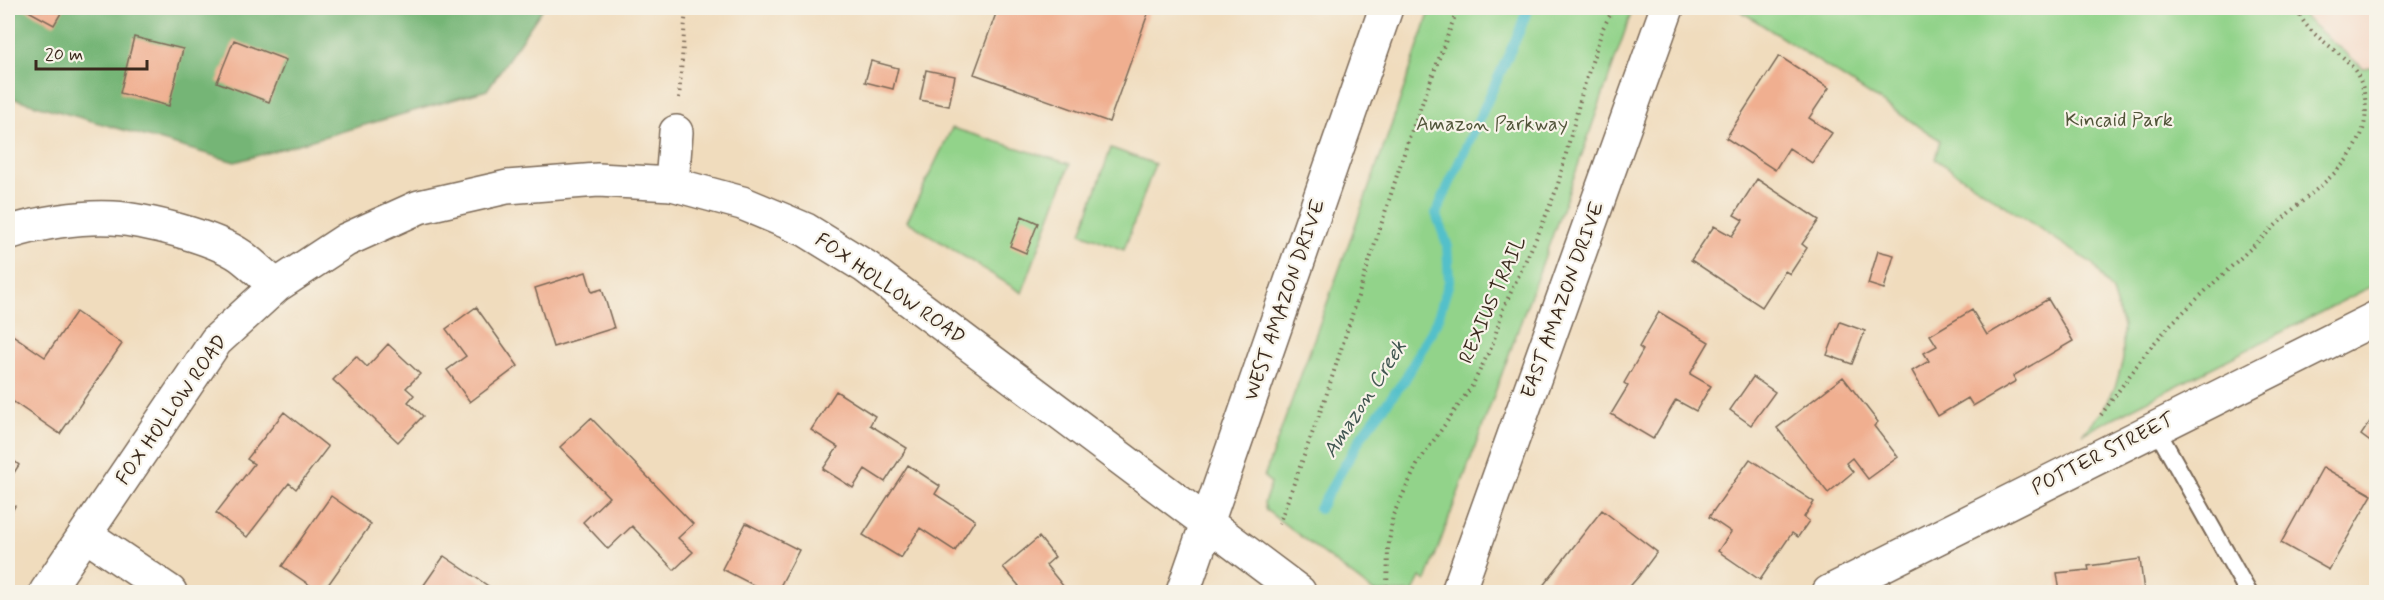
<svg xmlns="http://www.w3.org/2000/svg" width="2384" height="600" viewBox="0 0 2384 600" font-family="Mynerve,sans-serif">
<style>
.built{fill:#f4d3c0}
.green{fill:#92d38a;stroke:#667e54;stroke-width:1.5}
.forest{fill:#75b576;stroke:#58704a;stroke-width:1.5}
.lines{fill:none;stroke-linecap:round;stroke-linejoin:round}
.stream{stroke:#52c0ca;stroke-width:10}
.building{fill:#f0af90}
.lane-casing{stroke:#7a6856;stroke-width:20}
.street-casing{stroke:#7a6856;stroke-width:36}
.secondary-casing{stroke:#7a6856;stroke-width:36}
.path{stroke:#7a6856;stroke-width:4;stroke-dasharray:1.5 4.5;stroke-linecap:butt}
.lane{stroke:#fff;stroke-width:16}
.street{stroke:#fff;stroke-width:33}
.secondary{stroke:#fff;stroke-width:33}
.labels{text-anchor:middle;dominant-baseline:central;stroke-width:4.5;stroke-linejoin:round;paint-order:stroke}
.park-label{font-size:20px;fill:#515439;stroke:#f7f3e8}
.street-label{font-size:20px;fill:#3b2a1e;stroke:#f7f3e8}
.water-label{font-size:21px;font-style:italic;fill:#425752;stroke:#f7f3e8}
</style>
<rect width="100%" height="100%" fill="#f7f3e8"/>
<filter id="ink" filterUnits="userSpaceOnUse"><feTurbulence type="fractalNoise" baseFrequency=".0167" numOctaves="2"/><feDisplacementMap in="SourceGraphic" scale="12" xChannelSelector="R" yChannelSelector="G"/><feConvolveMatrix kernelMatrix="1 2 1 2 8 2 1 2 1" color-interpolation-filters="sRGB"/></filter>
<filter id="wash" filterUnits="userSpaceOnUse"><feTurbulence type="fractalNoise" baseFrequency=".008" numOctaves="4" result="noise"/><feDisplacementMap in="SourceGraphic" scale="24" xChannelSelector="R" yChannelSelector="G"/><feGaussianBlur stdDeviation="1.35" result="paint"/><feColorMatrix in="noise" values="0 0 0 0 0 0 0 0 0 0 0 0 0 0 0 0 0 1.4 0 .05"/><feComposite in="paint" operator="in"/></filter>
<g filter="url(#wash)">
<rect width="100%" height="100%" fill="#f0dcbd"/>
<path class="built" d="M 2303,8 L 2376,8 L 2376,66 L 2364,68 L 2304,17 Z"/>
<path class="green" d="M 1431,8 L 1633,8 L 1579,163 L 1426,581 L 1420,577 L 1413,592 L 1374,592 L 1266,510 L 1264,503 L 1271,483 L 1264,477 L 1388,135 Z
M 1736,8 L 2303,8 L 2304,17 L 2363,68 L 2376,66 L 2376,284 L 2082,434 L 2101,413 L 2115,388 L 2123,359 L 2123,326 L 2112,292 L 2093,264 L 1935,159 L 1940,140 Z
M 952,128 L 1070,164 L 1022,293 L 907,221 Z
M 1111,148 L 1155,164 L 1124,250 L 1081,233 Z"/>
<path class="forest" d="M 8,8 L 543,8 L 487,90 L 235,162 L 8,97 Z"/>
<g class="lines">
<path class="stream" d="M 1319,509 L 1363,434 L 1404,381 L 1437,321 L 1449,282 L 1447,244 L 1436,213 L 1519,32 L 1528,8"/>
</g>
<g id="blocks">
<path class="building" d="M 23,8 L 64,8 L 54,25 Z
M 998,8 L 1150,8 L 1109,122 L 974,74 Z
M 134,37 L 183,49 L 169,106 L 120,93 Z
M 234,40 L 286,60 L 269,102 L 217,82 Z
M 1779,56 L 1829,88 L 1809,118 L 1832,133 L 1812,163 L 1789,148 L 1775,170 L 1726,138 Z
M 871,61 L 898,68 L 893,89 L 865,82 Z
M 926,70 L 955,76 L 949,106 L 920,100 Z
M 1757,179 L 1819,220 L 1802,244 L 1807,248 L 1790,274 L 1785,271 L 1762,307 L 1691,260 L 1714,226 L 1732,236 L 1743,220 L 1734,215 Z
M 1022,216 L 1038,223 L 1026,253 L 1010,246 Z
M 1878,251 L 1894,255 L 1884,289 L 1868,284 Z
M 586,272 L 592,292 L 602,289 L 614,328 L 553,347 L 535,288 Z
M 2048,299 L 2073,341 L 2013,376 L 2016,381 L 1973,406 L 1968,398 L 1938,416 L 1912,371 L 1929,361 L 1924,353 L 1937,346 L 1930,335 L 1972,310 L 1987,335 Z
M 476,307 L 518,366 L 470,402 L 447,370 L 466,356 L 446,329 Z
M 76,312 L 122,344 L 60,434 L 8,398 L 8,332 L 45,357 Z
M 1659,312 L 1709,342 L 1690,374 L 1711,386 L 1696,411 L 1676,400 L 1653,439 L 1611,414 L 1628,386 L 1624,383 L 1643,350 L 1639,347 Z
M 1840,322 L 1865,331 L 1852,364 L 1827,355 Z
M 388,344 L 420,374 L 406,388 L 414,395 L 408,402 L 423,416 L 398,442 L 333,380 L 356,356 L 367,367 Z
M 1753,377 L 1775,392 L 1751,425 L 1730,410 Z
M 1843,377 L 1878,422 L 1874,426 L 1898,457 L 1868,479 L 1852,458 L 1846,463 L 1853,472 L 1828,493 L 1777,428 Z
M 836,391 L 875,416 L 870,425 L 907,448 L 885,482 L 865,469 L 853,488 L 823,469 L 838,447 L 811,430 Z
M 284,412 L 328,447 L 296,489 L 289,483 L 247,537 L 216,513 L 254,464 L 247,459 Z
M 2376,413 L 2376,446 L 2361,435 Z
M 591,418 L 693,524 L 678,538 L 693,552 L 674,570 L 632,526 L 608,549 L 583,522 L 609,497 L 560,447 Z
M 8,456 L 19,465 L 8,482 Z
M 1750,459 L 1814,502 L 1804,517 L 1809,521 L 1798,537 L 1792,533 L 1760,580 L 1718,551 L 1731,532 L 1709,517 Z
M 908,465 L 940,486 L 935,494 L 975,520 L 955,551 L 920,528 L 901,558 L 863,535 Z
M 2323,467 L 2372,495 L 2329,570 L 2281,543 Z
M 331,496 L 371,524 L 323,592 L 320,592 L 282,566 Z
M 8,501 L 15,506 L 8,518 Z
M 1602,510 L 1657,552 L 1639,576 L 1625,592 L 1538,592 Z
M 746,523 L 799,550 L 777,592 L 767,592 L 722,569 Z
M 1039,537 L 1055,557 L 1046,565 L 1068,592 L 1011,592 L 1019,586 L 1003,567 Z
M 444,556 L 497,592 L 419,592 Z
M 2140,559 L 2144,592 L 2060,592 L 2057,573 L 2089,570 L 2088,566 Z"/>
</g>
</g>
<g filter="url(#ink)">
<use href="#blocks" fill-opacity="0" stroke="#7a6856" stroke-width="1.5"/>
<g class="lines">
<defs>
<path id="lane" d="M 2155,427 L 2248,592"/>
<path id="street" d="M 672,184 L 676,132
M 86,535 L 170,592
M 1829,592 L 2376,318"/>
<path id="secondary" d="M 8,233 C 38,223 81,216 113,218 C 146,220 214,237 241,256 C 253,265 264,276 276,286
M 46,592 L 216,341 L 276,286 L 346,240 L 419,207 L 507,187 L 598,180 L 672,184 L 742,203 L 785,221 L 806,230 L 866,267 L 1299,592
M 1183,592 L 1386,8
M 1458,592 L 1667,8"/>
</defs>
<use href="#lane" class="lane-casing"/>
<use href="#street" class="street-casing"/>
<use href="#secondary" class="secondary-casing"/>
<path class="path" d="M 679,98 L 686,8
M 2101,415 L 2149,349 L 2171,324 C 2210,286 2250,249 2290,212 C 2313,191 2346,169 2359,140 C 2368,122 2368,96 2359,78 C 2346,49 2306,39 2297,8
M 1279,524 L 1326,396 L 1409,138 L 1458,8
M 1387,592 L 1388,549 L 1393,515 L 1418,463 L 1472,386 L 1492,346 L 1503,309 L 1540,230 L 1557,188 L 1583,89 L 1603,28 L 1614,8"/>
<use href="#lane" class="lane"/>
<use href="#street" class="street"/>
<use href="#secondary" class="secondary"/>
</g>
</g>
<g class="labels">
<g class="park-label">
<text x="2119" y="120">Kincaid Park</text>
<text x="1492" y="124">Amazon Parkway</text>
</g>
<g class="street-label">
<text transform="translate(890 289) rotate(35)">FOX HOLLOW ROAD</text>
<text transform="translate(1285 300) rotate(-71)">WEST AMAZON DRIVE</text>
<text transform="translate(1493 300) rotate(-66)">REXIUS TRAIL</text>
<text transform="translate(1563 300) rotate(-70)">EAST AMAZON DRIVE</text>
<text transform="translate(172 410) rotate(-55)">FOX HOLLOW ROAD</text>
<text transform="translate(2103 454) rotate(-27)">POTTER STREET</text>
</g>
<g class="water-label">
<text transform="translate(1365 399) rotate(-57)">Amazon Creek</text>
</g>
</g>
<rect width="2384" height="600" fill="none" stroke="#f7f3e8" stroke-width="30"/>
<path d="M36 60v9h111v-9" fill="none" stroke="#3b2a1e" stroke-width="3"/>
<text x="45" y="60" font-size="18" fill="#3b2a1e" stroke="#f7f3e8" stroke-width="4.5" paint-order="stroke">20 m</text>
</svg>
